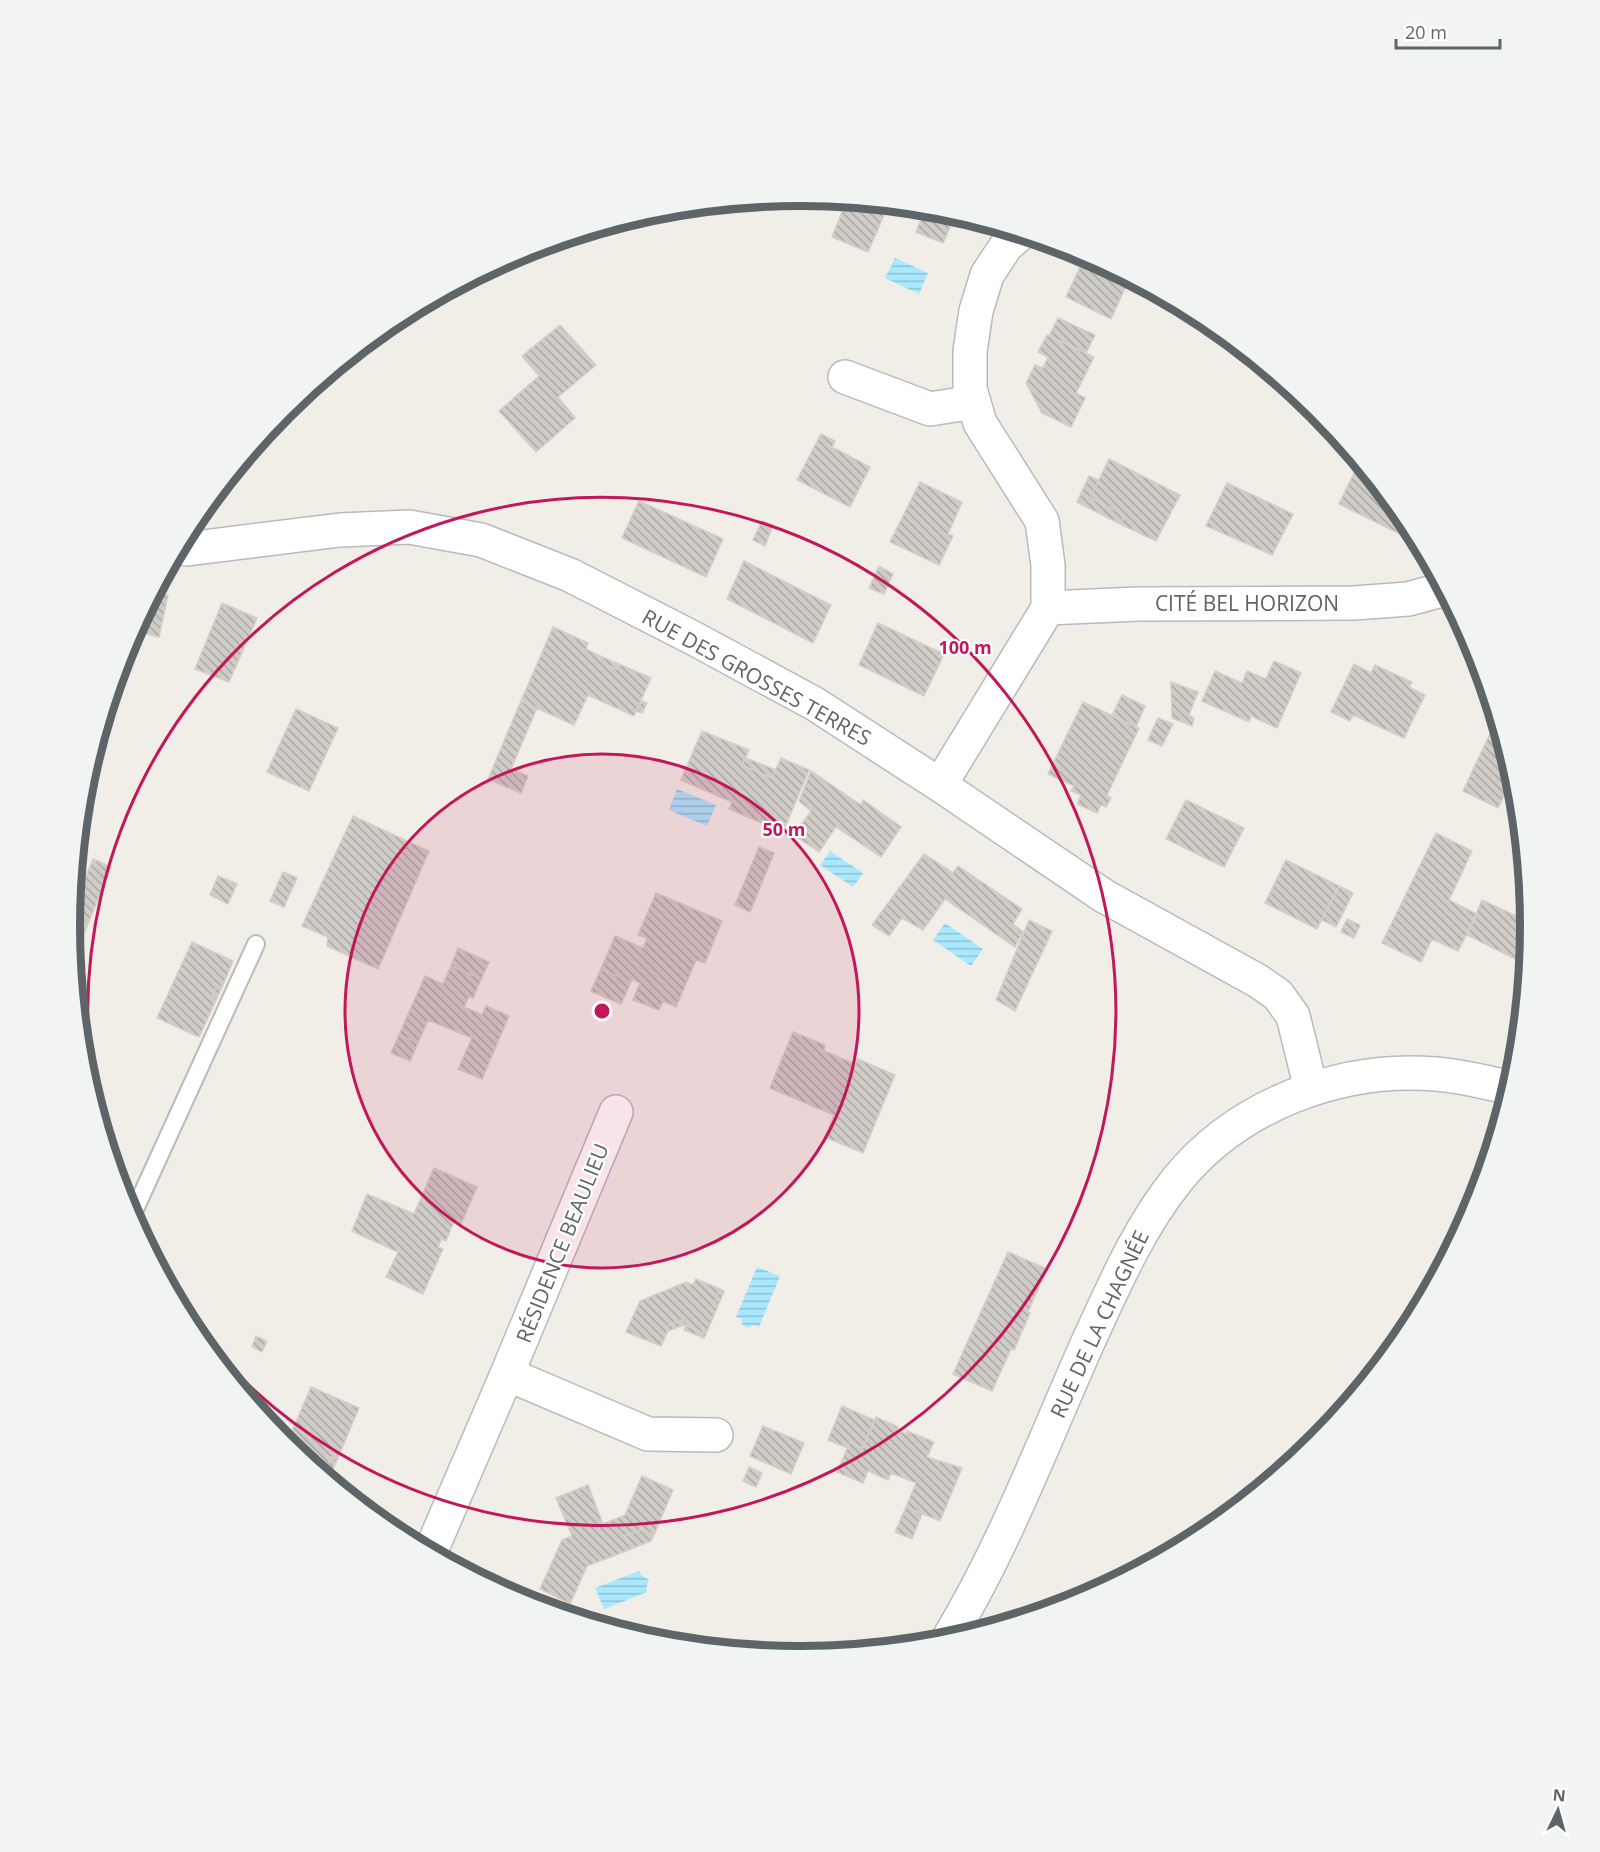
<svg xmlns="http://www.w3.org/2000/svg" width="1600" height="1852" viewBox="0 0 1600 1852" font-family="'Open Sans',sans-serif">
<style>
.water{fill:url(#water-rules)}
.building{fill:url(#building-back-hatch);stroke:#d7cec5;stroke-width:1.5}
.lines{fill:none;stroke-linecap:round;stroke-linejoin:round}
.service-casing{stroke:#b7bbbe;stroke-width:20}
.minor-casing{stroke:#b7bbbe;stroke-width:36}
.tertiary-casing{stroke:#b7bbbe;stroke-width:36}
.service{stroke:#fff;stroke-width:16}
.minor{stroke:#fff;stroke-width:33}
.tertiary{stroke:#fff;stroke-width:33}
.ring{fill:none;stroke:#c2185b;stroke-width:3}
.labels{text-anchor:middle;dominant-baseline:central;stroke-width:4.5;stroke-linejoin:round;paint-order:stroke}
.street-label{font-size:21px;fill:#5e6568;stroke:#fff}
.rim{fill:none;stroke:#5e6568;stroke-width:8}
.centre{fill:#c2185b;stroke:#fff;stroke-width:3}
.ring-label{font-size:18px;text-anchor:middle;font-weight:bold;fill:#c2185b;stroke:#fff;stroke-width:4.5;stroke-linejoin:round;paint-order:stroke}
</style>
<defs>
<pattern id="water-rules" width="6" height="5" patternUnits="userSpaceOnUse" patternTransform="scale(1.5)"><rect width="6" height="5" fill="#aae8ff"/><path d="M0 2.5h6" fill="none" stroke="#8ec0d2"/></pattern>
<pattern id="building-back-hatch" width="6" height="6" patternUnits="userSpaceOnUse" patternTransform="scale(1.5)"><rect width="6" height="6" fill="#cfcbc6"/><path d="M-1 5l2 2M0 0l6 6M5-1l2 2" fill="none" stroke="#aba8a5"/></pattern>
</defs>
<rect width="100%" height="100%" fill="#f1eee7"/>
<path class="water" d="M 895,258 L 928,273 L 919,294 L 885,278 Z
M 677,789 L 716,805 L 707,826 L 669,810 Z
M 830,851 L 863,873 L 853,887 L 820,865 Z
M 945,923 L 983,949 L 971,966 L 933,940 Z
M 757,1267 L 780,1276 L 759,1327 L 754,1325 L 747,1328 L 742,1324 L 742,1319 L 736,1317 Z
M 639,1571 L 641,1575 L 649,1580 L 646,1588 L 647,1592 L 604,1609 L 595,1588 Z"/>
<path class="building" d="M 847,200 L 881,203 L 888,206 L 868,252 L 832,237 Z
M 909,206 L 943,209 L 956,213 L 943,243 L 916,232 L 922,217 L 908,210 Z
M 1086,254 L 1153,290 L 1149,297 L 1126,286 L 1111,319 L 1066,297 Z
M 1058,318 L 1095,335 L 1086,353 L 1049,336 Z
M 560,325 L 596,365 L 558,397 L 575,418 L 536,452 L 499,411 L 539,376 L 522,356 Z
M 1047,335 L 1094,357 L 1076,393 L 1085,398 L 1071,427 L 1042,413 L 1026,383 L 1035,365 L 1043,368 L 1048,357 L 1038,352 Z
M 821,434 L 835,441 L 832,447 L 870,467 L 850,507 L 797,480 Z
M 1109,459 L 1180,495 L 1156,541 L 1120,524 L 1125,515 L 1090,498 Z
M 1357,467 L 1370,474 L 1408,520 L 1412,527 L 1406,537 L 1339,504 Z
M 1089,476 L 1099,480 L 1090,498 L 1125,515 L 1120,524 L 1077,502 Z
M 920,482 L 962,502 L 948,534 L 953,536 L 939,565 L 890,542 Z
M 1227,483 L 1293,514 L 1272,555 L 1206,526 Z
M 639,501 L 723,539 L 706,577 L 622,538 Z
M 762,521 L 773,525 L 765,546 L 753,540 Z
M 744,561 L 831,605 L 813,643 L 727,599 Z
M 879,566 L 893,574 L 884,594 L 869,588 Z
M 153,594 L 168,595 L 159,637 L 133,630 Z
M 222,603 L 257,618 L 229,682 L 195,669 Z
M 878,623 L 944,654 L 924,696 L 859,665 Z
M 553,627 L 588,643 L 586,649 L 598,655 L 602,662 L 616,669 L 619,664 L 651,678 L 634,716 L 588,695 L 574,725 L 521,701 Z
M 598,655 L 619,664 L 616,669 L 602,662 Z
M 1274,661 L 1301,673 L 1277,728 L 1251,716 L 1249,722 L 1202,701 L 1215,671 L 1242,683 L 1247,671 L 1266,679 Z
M 1354,664 L 1371,673 L 1375,665 L 1412,682 L 1409,687 L 1425,695 L 1404,738 L 1353,715 L 1350,721 L 1331,712 Z
M 1171,682 L 1198,692 L 1189,715 L 1194,718 L 1192,726 L 1172,718 Z
M 1122,695 L 1145,706 L 1136,727 L 1112,716 Z
M 521,701 L 537,708 L 511,769 L 528,776 L 521,793 L 488,779 Z
M 642,701 L 647,703 L 642,713 L 637,711 Z
M 1083,702 L 1139,728 L 1107,795 L 1111,798 L 1106,807 L 1101,805 L 1097,813 L 1077,804 L 1081,795 L 1071,791 L 1074,786 L 1048,774 Z
M 296,709 L 338,728 L 309,791 L 267,772 Z
M 1158,718 L 1173,724 L 1162,746 L 1148,740 Z
M 1497,719 L 1514,775 L 1498,808 L 1463,791 Z
M 702,731 L 749,750 L 742,765 L 772,778 L 781,758 L 809,770 L 783,832 L 729,809 L 732,802 L 681,780 Z
M 746,758 L 776,770 L 772,778 L 742,765 Z
M 811,771 L 861,805 L 863,800 L 901,827 L 881,857 L 836,827 L 819,852 L 794,835 L 811,811 L 799,801 Z
M 1186,800 L 1244,828 L 1224,867 L 1166,839 Z
M 353,816 L 429,851 L 378,969 L 327,946 L 328,937 L 302,926 Z
M 1436,833 L 1472,851 L 1449,900 L 1477,914 L 1458,951 L 1432,939 L 1421,962 L 1382,943 Z
M 759,847 L 774,853 L 750,912 L 735,905 Z
M 924,854 L 953,873 L 958,866 L 1022,909 L 1013,924 L 1023,932 L 1015,947 L 945,899 L 923,930 L 902,918 L 889,936 L 872,925 Z
M 93,859 L 111,867 L 88,924 L 70,915 Z
M 1286,860 L 1339,886 L 1317,929 L 1265,903 Z
M 283,872 L 297,878 L 284,907 L 270,901 Z
M 218,876 L 237,884 L 228,904 L 210,895 Z
M 1339,886 L 1353,893 L 1336,927 L 1322,920 Z
M 656,893 L 722,921 L 705,963 L 696,960 L 676,1007 L 663,1001 L 659,1010 L 633,1000 L 640,983 L 632,979 L 631,982 L 601,969 L 615,936 L 643,948 L 647,938 L 638,935 Z
M 1482,900 L 1531,923 L 1530,933 L 1517,960 L 1467,935 Z
M 70,915 L 88,924 L 75,955 L 72,954 L 69,926 Z
M 1347,919 L 1360,925 L 1354,938 L 1341,932 Z
M 1029,920 L 1052,931 L 1015,1011 L 996,1000 Z
M 192,942 L 233,961 L 222,987 L 217,985 L 212,996 L 217,998 L 199,1037 L 157,1018 Z
M 458,948 L 489,962 L 481,979 L 451,966 Z
M 451,966 L 481,979 L 473,998 L 469,996 L 464,1007 L 482,1015 L 486,1006 L 509,1016 L 482,1079 L 458,1069 L 472,1038 L 428,1020 L 418,1043 L 399,1035 L 425,976 L 443,984 Z
M 601,969 L 631,982 L 621,1004 L 591,991 Z
M 217,985 L 222,987 L 217,998 L 212,996 Z
M 793,1032 L 825,1045 L 824,1051 L 855,1064 L 858,1059 L 895,1075 L 863,1153 L 825,1137 L 834,1115 L 770,1088 Z
M 399,1035 L 418,1043 L 410,1061 L 391,1053 Z
M 434,1168 L 477,1187 L 461,1224 L 454,1221 L 446,1241 L 441,1239 L 438,1247 L 443,1249 L 423,1294 L 386,1277 L 398,1252 L 352,1231 L 367,1194 L 414,1214 Z
M 1008,1252 L 1047,1269 L 1028,1312 L 1030,1313 L 1014,1350 L 1011,1349 L 992,1391 L 953,1374 Z
M 696,1279 L 720,1289 L 713,1306 L 717,1308 L 706,1334 L 684,1325 L 682,1320 L 665,1327 L 668,1331 L 661,1346 L 626,1332 L 640,1301 L 686,1282 L 693,1285 Z
M 720,1289 L 724,1291 L 717,1308 L 713,1306 Z
M 682,1320 L 684,1325 L 668,1331 L 665,1327 Z
M 686,1325 L 706,1334 L 704,1338 L 684,1330 Z
M 256,1336 L 267,1341 L 262,1352 L 252,1347 Z
M 311,1387 L 359,1408 L 337,1460 L 331,1457 L 326,1468 L 337,1473 L 332,1483 L 286,1445 Z
M 842,1406 L 874,1420 L 863,1448 L 850,1442 L 848,1448 L 828,1440 Z
M 876,1417 L 898,1427 L 897,1430 L 906,1434 L 907,1431 L 934,1442 L 927,1457 L 962,1468 L 940,1521 L 906,1507 L 916,1483 L 891,1473 L 888,1480 L 868,1471 L 863,1483 L 837,1472 L 850,1442 L 863,1448 Z
M 763,1426 L 804,1443 L 791,1474 L 750,1456 Z
M 331,1457 L 337,1460 L 332,1471 L 326,1468 Z
M 749,1467 L 762,1473 L 756,1487 L 743,1481 Z
M 642,1476 L 673,1490 L 654,1535 L 642,1529 L 625,1536 L 631,1549 L 587,1566 L 570,1604 L 540,1589 L 562,1540 L 572,1536 L 556,1498 L 588,1485 L 603,1524 L 625,1515 Z
M 906,1507 L 922,1514 L 912,1539 L 895,1532 Z
M 642,1529 L 654,1535 L 651,1541 L 631,1549 L 625,1536 Z"/>
<g class="lines">
<defs>
<path id="service" d="M 131,1218 L 256,944"/>
<path id="minor" d="M 845,377 L 930,409 L 974,402
M 187,549 L 340,530 L 409,527 L 481,540 L 570,575 L 695,639 L 815,704 L 940,785 L 1104,896 L 1258,981 L 1278,995 L 1293,1016 L 1311,1089
M 1048,608 L 1138,604 L 1354,603 L 1408,599 L 1445,589
M 940,785 L 1048,608 L 1048,565 L 1042,521 L 980,423 L 970,389 L 970,351 L 976,311 L 987,275 L 1006,246 L 1021,233
M 507,1374 L 648,1434 L 716,1435
M 430,1553 L 507,1374 L 616,1112"/>
<path id="tertiary" d="M 947,1641 C 1004,1547 1043,1443 1088,1342 C 1114,1286 1138,1229 1177,1180 C 1238,1105 1340,1066 1436,1074 C 1461,1076 1486,1082 1511,1088"/>
</defs>
<use href="#service" class="service-casing"/>
<use href="#minor" class="minor-casing"/>
<use href="#tertiary" class="tertiary-casing"/>
<use href="#service" class="service"/>
<use href="#minor" class="minor"/>
<use href="#tertiary" class="tertiary"/>
</g>
<circle cx="602" cy="1011" r="257" fill="#c2185b" fill-opacity=".12"/>
<g class="ring">
<circle cx="602" cy="1011" r="257"/>
<path d="M132 1220A514 514 0 0 1 119 1187M102 1131A514 514 0 1 1 168 1287"/>
</g>
<g class="labels">
<g class="street-label">
<text x="1247" y="603">CITÉ BEL HORIZON</text>
<text transform="translate(757 677) rotate(29)">RUE DES GROSSES TERRES</text>
<text transform="translate(562 1243) rotate(-68)">RÉSIDENCE BEAULIEU</text>
<text transform="translate(1099 1324) rotate(-65)">RUE DE LA CHAGNÉE</text>
</g>
</g>
<path d="M0 0H1600V1852H0ZM80 926a720 720 0 1 1 1440 0a720 720 0 1 1-1440 0Z" fill="#f2f3f3" fill-rule="evenodd"/>
<path class="rim" d="M80 926a720 720 0 1 1 1440 0a720 720 0 1 1-1440 0Z"/>
<circle cx="602" cy="1011" r="9" class="centre"/>
<g class="ring-label">
<text x="965" y="654">100 m</text>
<text x="784" y="836">50 m</text>
</g>
<g transform="translate(1558 1810) rotate(5)" stroke="#ffffff" stroke-width="4.5" paint-order="stroke">
<path d="M0-4.5L10 22L0 15L-10 22Z" fill="#5e6568"/>
<text y="-9" font-size="16" font-weight="bold" text-anchor="middle" fill="#5e6568">N</text>
</g>
<path d="M1396 39v9h104v-9" fill="none" stroke="#5e6568" stroke-width="3"/>
<text x="1405" y="39" font-size="18" fill="#5e6568" stroke="#ffffff" stroke-width="4.5" paint-order="stroke">20 m</text>
</svg>
